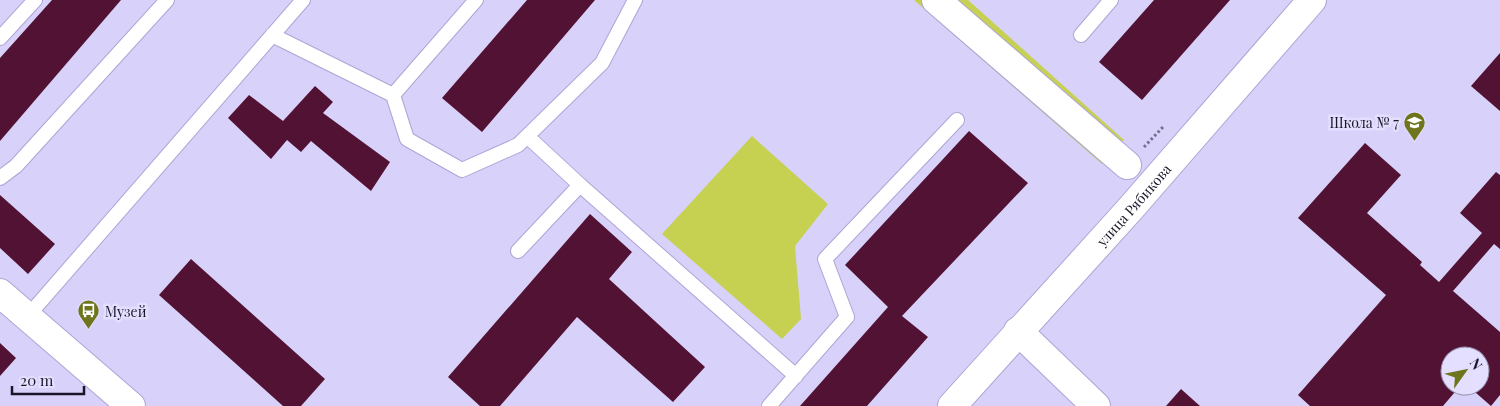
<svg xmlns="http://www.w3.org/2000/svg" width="1500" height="406" viewBox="0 0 1500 406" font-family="'Playfair Display',serif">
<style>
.green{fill:#c6d051}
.building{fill:#521233}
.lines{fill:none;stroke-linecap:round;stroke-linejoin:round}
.lane-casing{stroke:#aea4d5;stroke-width:16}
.street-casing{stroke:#aea4d5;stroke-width:30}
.path{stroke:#75708d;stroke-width:3;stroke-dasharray:2.5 2.5;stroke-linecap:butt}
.lane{stroke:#fff;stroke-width:14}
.street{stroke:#fff;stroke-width:28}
.labels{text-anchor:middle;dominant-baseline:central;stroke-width:5;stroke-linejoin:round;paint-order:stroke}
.poi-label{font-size:14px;fill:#1a1628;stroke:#e5dfff;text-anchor:end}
.street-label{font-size:14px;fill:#1a1628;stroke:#e5dfff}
</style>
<rect width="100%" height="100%" fill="#d8d1fa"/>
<path class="green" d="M 914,0 L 968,0 L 1124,140 L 1102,164 Z
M 752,136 L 828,204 L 795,246 L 801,319 L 782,339 L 662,234 Z"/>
<path class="building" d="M 52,0 L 121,0 L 0,141 L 0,58 Z
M 527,0 L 595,0 L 482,132 L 442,98 Z
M 1154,0 L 1230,0 L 1142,100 L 1099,62 Z
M 1500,53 L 1500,111 L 1471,86 Z
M 315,86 L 333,102 L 323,113 L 390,162 L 371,191 L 311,141 L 301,152 L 287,140 L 271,159 L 228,118 L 249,95 L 283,121 Z
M 969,131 L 1028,183 L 902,316 L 928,337 L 867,406 L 800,406 L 888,307 L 845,265 Z
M 1365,143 L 1401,175 L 1367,213 L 1422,262 L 1420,265 L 1439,282 L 1482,233 L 1460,213 L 1496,172 L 1500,175 L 1500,249 L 1494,244 L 1453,291 L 1500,332 L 1500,395 L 1491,406 L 1468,386 L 1480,386 L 1480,356 L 1450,356 L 1450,386 L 1460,386 L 1443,406 L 1310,406 L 1298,395 L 1386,295 L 1298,218 Z
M 0,195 L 55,244 L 28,274 L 0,248 Z
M 590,214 L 632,252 L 609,279 L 705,367 L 673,402 L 577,317 L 500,406 L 480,406 L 448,377 Z
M 191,259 L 325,379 L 301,406 L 283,406 L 159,295 Z
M 0,343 L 16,358 L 0,376 Z
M 1181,389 L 1200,406 L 1166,406 Z"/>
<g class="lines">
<defs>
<path id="lane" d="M 272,35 L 393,95 L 476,0
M 1081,35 L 1111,0
M 0,38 L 35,0
M 393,95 L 407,139 L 462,170 L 518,145 L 602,63 L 635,0
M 527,136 L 580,185
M 0,178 L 16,166 L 167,0
M 518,251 L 580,185 L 796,376
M 27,317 L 303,0
M 769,406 L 847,317 L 825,259 L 957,120"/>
<g id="street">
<path d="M 936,0 L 1127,165"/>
<path d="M 0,293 L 131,406"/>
<path d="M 1018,331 L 1096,406"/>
<path id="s1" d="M 952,406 L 1131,208 L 1312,0"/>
</g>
</defs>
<use href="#lane" class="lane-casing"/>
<use href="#street" class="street-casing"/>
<path class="path" d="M 1144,147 L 1163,127"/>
<use href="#lane" class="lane"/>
<use href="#street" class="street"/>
</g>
<defs>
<symbol id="school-pin" viewBox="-11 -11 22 30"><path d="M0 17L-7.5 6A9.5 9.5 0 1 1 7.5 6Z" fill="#6f751d" stroke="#e5dfff"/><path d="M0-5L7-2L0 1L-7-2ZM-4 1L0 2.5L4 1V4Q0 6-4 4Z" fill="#fff"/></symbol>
<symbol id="bus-pin" viewBox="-11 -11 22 30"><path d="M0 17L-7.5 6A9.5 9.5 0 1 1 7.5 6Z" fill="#6f751d" stroke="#e5dfff"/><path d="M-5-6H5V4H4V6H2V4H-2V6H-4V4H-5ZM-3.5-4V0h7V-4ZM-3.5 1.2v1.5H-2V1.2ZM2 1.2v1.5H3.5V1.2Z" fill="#fff"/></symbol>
</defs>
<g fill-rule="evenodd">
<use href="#school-pin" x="1402" y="110" width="25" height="34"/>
<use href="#bus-pin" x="76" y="298" width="25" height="34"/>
</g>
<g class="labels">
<g class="poi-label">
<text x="1399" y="122">Школа № 7</text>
<text x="105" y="311" text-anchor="start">Музей</text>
</g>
<g class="street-label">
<text stroke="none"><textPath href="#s1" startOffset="271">улица Рябикова</textPath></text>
</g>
</g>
<g transform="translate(1465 371) rotate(57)"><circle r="24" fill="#e5dfff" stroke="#948fa9"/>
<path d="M0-4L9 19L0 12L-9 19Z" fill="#6f751d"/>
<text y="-8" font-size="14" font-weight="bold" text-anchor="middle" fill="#1a1628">N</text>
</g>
<path d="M12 386v8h72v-8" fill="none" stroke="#1a1628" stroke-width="2.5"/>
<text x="20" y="386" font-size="15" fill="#1a1628" stroke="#e5dfff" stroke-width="4" paint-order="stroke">20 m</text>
</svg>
